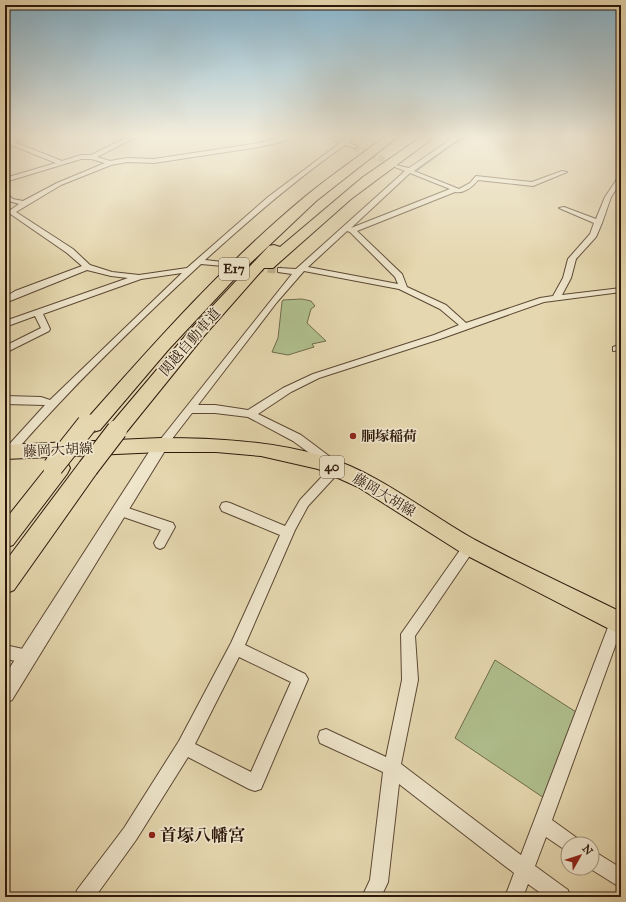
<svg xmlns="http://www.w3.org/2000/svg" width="626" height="902" viewBox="0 0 626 902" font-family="'IM FELL Great Primer','Noto Serif JP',serif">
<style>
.green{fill:#b0bf8e;stroke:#6f6c4c}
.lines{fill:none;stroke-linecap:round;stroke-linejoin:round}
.stream{stroke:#6c796c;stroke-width:2}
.minor-tunnel-far1{stroke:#c0b18e;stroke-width:6;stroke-dasharray:6 3;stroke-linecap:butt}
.minor-tunnel{stroke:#c0b18e;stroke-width:8;stroke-dasharray:8 4;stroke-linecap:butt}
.minor-casing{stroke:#5c4834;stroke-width:2}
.tertiary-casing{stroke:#5c4834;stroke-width:2}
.primary-casing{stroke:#2e180b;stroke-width:2}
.motorway-casing{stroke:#2e180b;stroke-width:2}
.minor{fill:#eee5cb;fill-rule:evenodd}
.tertiary{fill:#eee5cb;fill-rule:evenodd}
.primary{fill:#e5d7af;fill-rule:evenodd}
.motorway{fill:#e5d7af;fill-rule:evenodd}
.motorway-bridge-casing{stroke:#2e180b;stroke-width:22;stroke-linecap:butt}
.motorway-bridge{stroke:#e5d7af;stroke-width:20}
.poi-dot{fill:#8f2418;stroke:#eee5cb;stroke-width:1.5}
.labels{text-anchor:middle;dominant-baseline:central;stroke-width:3.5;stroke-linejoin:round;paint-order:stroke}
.shield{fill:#eee5cb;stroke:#685645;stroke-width:1}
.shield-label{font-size:13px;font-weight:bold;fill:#2e180b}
.street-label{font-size:14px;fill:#2e180b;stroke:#eee5cb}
.poi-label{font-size:14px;font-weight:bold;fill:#2e180b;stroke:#eee5cb;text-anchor:start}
.near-poi-label{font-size:17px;font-weight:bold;fill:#2e180b;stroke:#eee5cb;text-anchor:start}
</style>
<rect width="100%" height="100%" fill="#e5d7af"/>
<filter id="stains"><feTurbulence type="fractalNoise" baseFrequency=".005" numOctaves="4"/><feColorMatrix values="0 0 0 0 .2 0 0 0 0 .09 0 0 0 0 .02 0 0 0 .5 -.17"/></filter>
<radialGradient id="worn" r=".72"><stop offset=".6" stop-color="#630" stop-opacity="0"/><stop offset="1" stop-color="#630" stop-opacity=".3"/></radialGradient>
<path class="green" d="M 302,299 L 311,301 L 315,306 L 311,309 L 307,323 L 326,341 L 312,344 L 314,347 L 288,355 L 272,352 L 278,338 L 282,302 L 283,300 Z
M 495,660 L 576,712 L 544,798 L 455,738 Z"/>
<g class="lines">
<path class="stream" d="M 21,139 L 31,135
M 414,172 L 450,146 L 469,135"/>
<path class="minor-tunnel-far1" d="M 354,147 L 397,166"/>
<path class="minor-tunnel" d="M 220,264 L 281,270"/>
<defs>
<path id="minor" d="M 22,135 L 31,135 L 14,142 L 62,161 L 81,155 L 91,155 L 132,135 L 140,135 L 97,157 L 110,161 L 127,158 L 154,159 L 259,143 L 289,135 L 298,135 L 281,142 L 259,147 L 154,163 L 127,162 L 111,165 L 61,185 L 16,212 L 73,249 L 90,265 L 112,272 L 139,275 L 187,268 L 268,197 L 340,143 L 324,135 L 332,135 L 344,140 L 351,135 L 358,135 L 348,142 L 356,146 L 356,148 L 345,145 C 295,180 250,219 205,260 L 223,262 L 223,266 L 201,264 C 134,326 68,390 9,459 L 5,460 L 5,449 L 45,405 L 5,404 L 5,396 L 41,397 L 50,400 L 182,273 L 141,279 L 43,314 L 50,329 L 49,331 L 5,353 L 5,346 L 41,328 L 35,316 L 5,327 L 5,321 L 128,278 L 111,276 L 87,270 L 5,303 L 5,297 L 15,291 L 82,266 L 67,253 L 9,213 L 9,211 L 19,204 L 9,201 L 5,198 L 5,192 L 13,199 L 23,201 L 57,183 L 105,163 L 91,159 L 81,159 L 5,182 L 5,178 L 56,163 L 9,144 L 5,144 L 5,141 Z
M 457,135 L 464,135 L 414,171 L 459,189 L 470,183 L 476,176 L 532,182 L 562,171 L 567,172 L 533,186 L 478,180 C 473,187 463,194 455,192 L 357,231 L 402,274 L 407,287 L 446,305 L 466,323 L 540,298 L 553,296 L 563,278 L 568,259 L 590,234 L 594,223 L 559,208 L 564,207 L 596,219 L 605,197 L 619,176 L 621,175 L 621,182 L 611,197 L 602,223 L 596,237 L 576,259 L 571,278 L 562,295 L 621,288 L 621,292 L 544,302 L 440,339 L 319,378 L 291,392 L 258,414 L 301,435 L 341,465 L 343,468 L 308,506 L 295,530 L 245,645 L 305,674 L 308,679 L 261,789 L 255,791 L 249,789 L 188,757 L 136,840 L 95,897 L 75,897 L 77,890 L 124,828 L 179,741 L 231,643 L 280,535 L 222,511 L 220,507 L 222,503 L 226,502 L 230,503 L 285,526 L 300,500 L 330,468 L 293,441 L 248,417 L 215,413 L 192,413 L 165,448 L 161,449 L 156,445 L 292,274 L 278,272 L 278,268 L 296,269 L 405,171 L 395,167 L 395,165 L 409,168 ZM 410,173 L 450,189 L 351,228 ZM 347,231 L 350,232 L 395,277 L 398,284 L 308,267 ZM 304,271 L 399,289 L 440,309 L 459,325 L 434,335 L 313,374 L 283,388 L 248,410 L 215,405 L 198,405 L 277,302 ZM 239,657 L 291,682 L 251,772 L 195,744 Z
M 621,344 L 621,350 L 613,351 L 613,347 Z
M 119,505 L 173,523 L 175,527 L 164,547 L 160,549 L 156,547 L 154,543 L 161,530 L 115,514 L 113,510 L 115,506 Z
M 469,541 L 473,543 L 475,547 L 473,551 L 415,636 L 418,680 L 401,764 L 521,855 L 610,622 L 612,617 L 617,615 L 621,617 L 621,630 L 552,820 L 577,838 L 580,844 L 568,844 L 568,852 L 546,837 L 535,866 L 568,890 L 570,897 L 546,897 L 528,884 L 523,897 L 505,897 L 514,873 L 399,784 L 388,882 L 381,897 L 362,897 L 370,880 L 383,772 L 320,743 L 318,737 L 320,731 L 326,729 L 386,757 L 402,680 L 401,634 L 465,543 Z
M 5,645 L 32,651 L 34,656 L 32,661 L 27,663 L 5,659 Z
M 592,850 L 621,868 L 621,888 L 589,868 L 592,868 Z"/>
<path id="tertiary" d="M 161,440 L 166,441 L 168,445 L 166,449 L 12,700 L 5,703 L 5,675 L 156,441 Z"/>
<path id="primary" d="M 161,438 C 216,438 270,441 323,456 C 380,473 426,513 477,541 C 524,566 573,588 621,612 L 621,635 L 462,553 L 358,487 L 318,469 L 261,456 L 216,452 L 161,452 L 5,459 L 5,445 Z"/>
<path id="motorway" d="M 388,135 L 400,135 L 316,201 L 240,273 L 168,350 L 100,430 L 93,432 L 86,430 L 83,425 L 86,420 C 156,341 226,262 307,195 C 333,174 360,155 388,135 Z
M 424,135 L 437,135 L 351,199 L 273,268 L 264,268 L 204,336 L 124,435 L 117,438 L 110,435 L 107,430 L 110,425 L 192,328 L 269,246 L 274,245 L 280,247 L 363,177 Z
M 59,460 L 67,462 L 70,468 L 67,474 L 13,545 L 5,548 L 5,520 L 51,462 Z
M 88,460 L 96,462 L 99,468 L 96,474 L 14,590 L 5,594 L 5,562 L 80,462 Z"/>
</defs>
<use href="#minor" class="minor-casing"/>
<use href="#tertiary" class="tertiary-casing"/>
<use href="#primary" class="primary-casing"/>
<use href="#motorway" class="motorway-casing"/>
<use href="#minor" class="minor"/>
<use href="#tertiary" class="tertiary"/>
<use href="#primary" class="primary"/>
<use href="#motorway" class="motorway"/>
<defs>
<path id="motorway-bridge" d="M 53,467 L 87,424
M 88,468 L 117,430"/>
</defs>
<use href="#motorway-bridge" class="motorway-bridge-casing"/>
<use href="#motorway-bridge" class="motorway-bridge"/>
</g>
<linearGradient id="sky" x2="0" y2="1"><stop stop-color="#87b6d0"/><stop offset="0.52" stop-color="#f3eddb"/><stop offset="1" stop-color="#f3eddb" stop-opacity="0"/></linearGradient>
<rect width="626" height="262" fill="url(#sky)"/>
<g class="poi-dot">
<circle cx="353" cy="436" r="4"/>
<circle cx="152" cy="835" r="4"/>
</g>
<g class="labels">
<g class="shield">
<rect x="219" y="258" width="30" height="22" rx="3"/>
<rect x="320" y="456" width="24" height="22" rx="3"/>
</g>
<g class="shield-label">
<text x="234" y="269">E17</text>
<text x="332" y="467">40</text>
</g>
<g class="street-label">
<text transform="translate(190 342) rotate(-49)">関越自動車道</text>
<text transform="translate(58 450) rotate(-3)">藤岡大胡線</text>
<text transform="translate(384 495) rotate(31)">藤岡大胡線</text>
</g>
<g class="poi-label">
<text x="361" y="436">胴塚稲荷</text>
</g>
<g class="near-poi-label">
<text x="160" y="835">首塚八幡宮</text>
</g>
</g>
<rect width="626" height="902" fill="none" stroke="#e5d7af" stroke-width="20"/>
<rect x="6" y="6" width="614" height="890" fill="none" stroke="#2e180b" stroke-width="2"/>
<rect x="10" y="10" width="606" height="882" fill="none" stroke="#2e180b"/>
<g transform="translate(580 856) rotate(51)"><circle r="19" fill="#eee5cb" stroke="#a1937e"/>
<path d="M0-3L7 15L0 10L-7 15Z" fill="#8f2418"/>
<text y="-6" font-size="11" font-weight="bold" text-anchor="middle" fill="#2e180b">N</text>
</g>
<rect width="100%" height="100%" filter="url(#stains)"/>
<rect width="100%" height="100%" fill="url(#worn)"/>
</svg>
